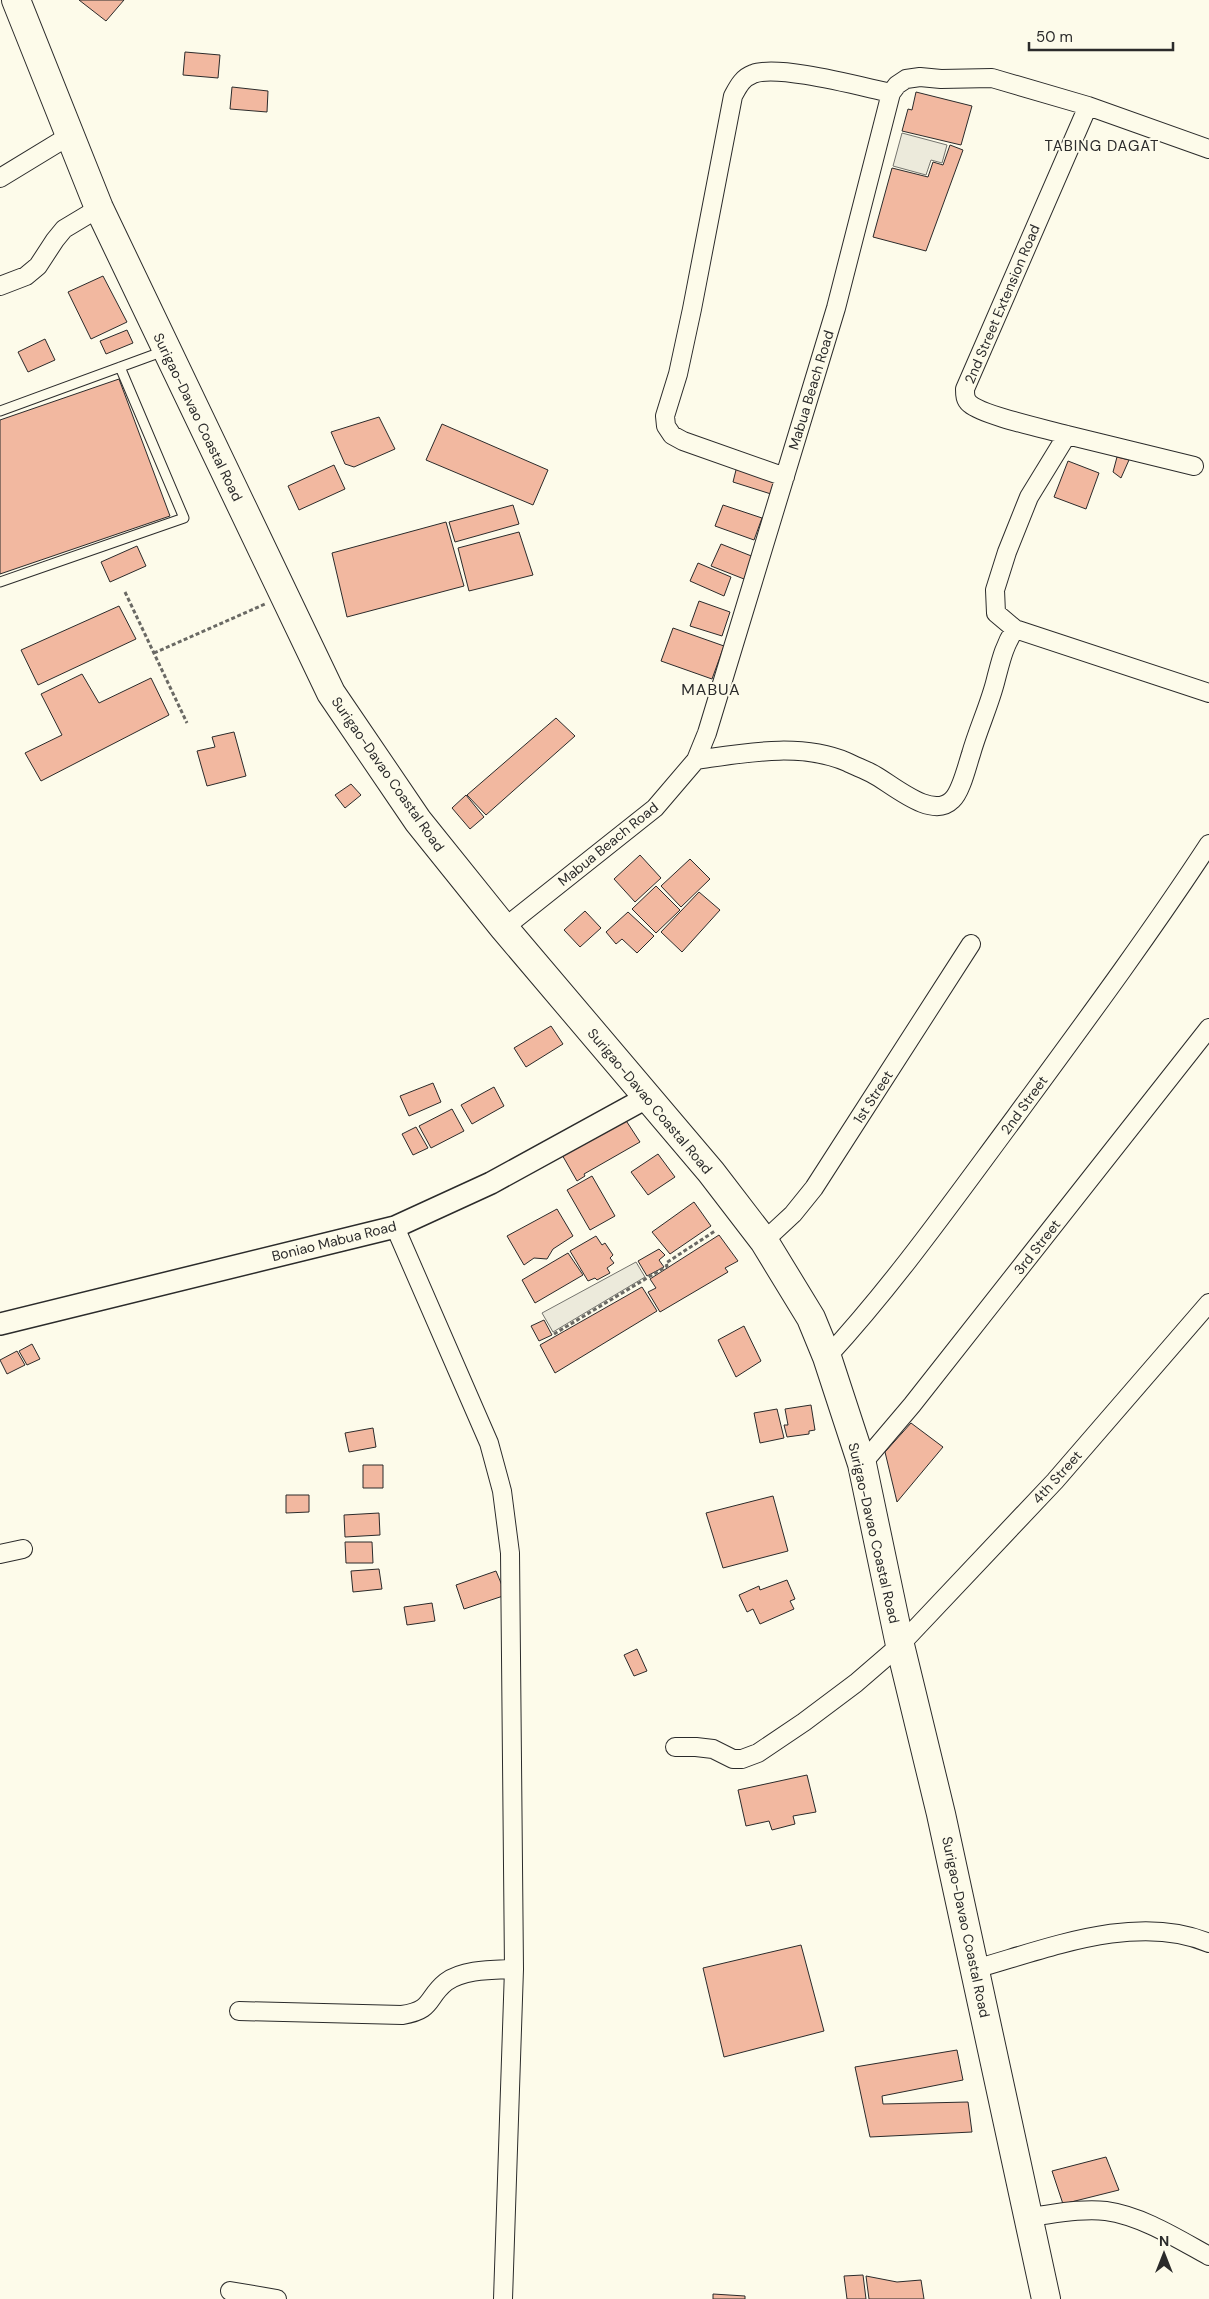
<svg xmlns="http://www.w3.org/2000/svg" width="1209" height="2299" viewBox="0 0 1209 2299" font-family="'DM Sans',sans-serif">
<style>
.parking{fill:#eceadb;stroke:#74746e}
.building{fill:#f2b8a0;stroke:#2b2b2b}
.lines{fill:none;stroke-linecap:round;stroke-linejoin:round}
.service-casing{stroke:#2b2b2b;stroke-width:11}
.minor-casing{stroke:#2b2b2b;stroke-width:20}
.tertiary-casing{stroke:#2b2b2b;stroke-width:24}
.trunk-casing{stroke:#2b2b2b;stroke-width:30}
.path{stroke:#6a6964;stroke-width:3;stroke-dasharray:4 2.5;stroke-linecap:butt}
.service{stroke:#fdfbea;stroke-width:9}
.minor{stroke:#fdfbea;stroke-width:18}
.tertiary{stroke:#fdfbea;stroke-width:21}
.trunk{stroke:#fdfbea;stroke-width:28}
.labels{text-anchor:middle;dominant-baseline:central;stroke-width:4;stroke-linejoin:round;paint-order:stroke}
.street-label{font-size:14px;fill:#2b2b2b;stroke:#fdfbea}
.neighbourhood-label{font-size:15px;letter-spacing:1px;fill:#2b2b2b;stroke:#fdfbea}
.quarter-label{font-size:16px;letter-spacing:1px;fill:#2b2b2b;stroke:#fdfbea}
</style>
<rect width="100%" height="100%" fill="#fdfbea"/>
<path class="parking" d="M 902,133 L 947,145 L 942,163 L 931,160 L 926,175 L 893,166 Z
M 636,1262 L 645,1277 L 553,1332 L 542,1313 Z"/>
<path class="building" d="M 79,0 L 124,0 L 106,21 Z
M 185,52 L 220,55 L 218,78 L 183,75 Z
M 232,87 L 268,91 L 267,112 L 230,109 Z
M 916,92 L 972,106 L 961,145 L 902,131 L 908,109 L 912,110 Z
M 950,145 L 963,150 L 926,251 L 873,237 L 892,168 L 928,177 L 933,162 L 943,165 Z
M 103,276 L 127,322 L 91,339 L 68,292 Z
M 127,330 L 133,343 L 106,354 L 100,341 Z
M 45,339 L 55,360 L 28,372 L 18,352 Z
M 119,379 L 170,516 L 0,574 L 0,420 Z
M 379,417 L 395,449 L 354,467 L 345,464 L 331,432 Z
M 442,424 L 548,470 L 533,505 L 426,460 Z
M 1117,457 L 1129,460 L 1121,478 L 1113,472 Z
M 1068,461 L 1099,473 L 1086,509 L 1054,497 Z
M 334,465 L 345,489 L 299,510 L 288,486 Z
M 737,466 L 776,478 L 771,494 L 733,482 Z
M 513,505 L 519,524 L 455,542 L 449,522 Z
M 723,505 L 762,518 L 754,540 L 715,526 Z
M 446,522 L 464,586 L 347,617 L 332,553 Z
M 519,532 L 533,575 L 469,591 L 458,548 Z
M 721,544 L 754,557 L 744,579 L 711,566 Z
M 137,546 L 146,566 L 110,582 L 101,562 Z
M 698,563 L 731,577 L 724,596 L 690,581 Z
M 699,601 L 730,612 L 722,636 L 690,626 Z
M 119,606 L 136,639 L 38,685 L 21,650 Z
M 673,628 L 724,646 L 712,679 L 661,661 Z
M 82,674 L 99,703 L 151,678 L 169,715 L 41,781 L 25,753 L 62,735 L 41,694 Z
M 556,718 L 575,736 L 486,815 L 467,795 Z
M 234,732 L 246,776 L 207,786 L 197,751 L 215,747 L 212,737 Z
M 351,784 L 361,795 L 345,808 L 335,795 Z
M 466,795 L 484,817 L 470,829 L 452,808 Z
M 640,855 L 661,878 L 635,902 L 614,879 Z
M 690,859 L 710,879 L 681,907 L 661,886 Z
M 656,886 L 680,910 L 656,933 L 632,909 Z
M 699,892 L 720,910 L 682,952 L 661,932 Z
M 585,911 L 601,928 L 580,947 L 564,930 Z
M 628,912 L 654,936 L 637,953 L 622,939 L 616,944 L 606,932 Z
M 551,1026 L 563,1044 L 526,1067 L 514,1048 Z
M 433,1083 L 441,1102 L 409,1116 L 400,1096 Z
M 494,1087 L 504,1106 L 472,1124 L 461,1105 Z
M 452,1109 L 464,1131 L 431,1148 L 419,1126 Z
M 625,1119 L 640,1142 L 584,1174 L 585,1176 L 577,1181 L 561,1153 Z
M 416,1127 L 428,1148 L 413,1155 L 402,1134 Z
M 658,1154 L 675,1177 L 648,1195 L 631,1172 Z
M 592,1176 L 615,1216 L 590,1230 L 567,1190 Z
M 694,1202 L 711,1226 L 670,1254 L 652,1232 Z
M 557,1209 L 573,1236 L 553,1249 L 547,1259 L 534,1258 L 524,1265 L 507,1236 Z
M 719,1235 L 738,1261 L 725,1268 L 728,1272 L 660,1312 L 648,1292 L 656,1288 L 650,1279 Z
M 596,1236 L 602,1245 L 605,1243 L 613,1255 L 610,1258 L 614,1263 L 607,1268 L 610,1273 L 597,1280 L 595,1278 L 588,1281 L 570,1251 Z
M 659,1249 L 665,1255 L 659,1260 L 664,1267 L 647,1276 L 638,1261 Z
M 568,1253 L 583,1275 L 535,1303 L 522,1280 Z
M 642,1287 L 657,1311 L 555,1373 L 540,1345 Z
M 544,1320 L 552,1335 L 539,1341 L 531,1326 Z
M 744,1326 L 761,1361 L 736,1377 L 718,1340 Z
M 32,1344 L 40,1359 L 27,1365 L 19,1351 Z
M 17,1351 L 25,1365 L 7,1374 L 0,1360 Z
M 811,1405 L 815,1430 L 809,1431 L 809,1434 L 787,1437 L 784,1425 L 788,1425 L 785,1409 Z
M 777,1409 L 784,1438 L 760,1443 L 754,1413 Z
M 911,1423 L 943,1447 L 897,1502 L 885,1452 Z
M 373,1428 L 376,1447 L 349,1452 L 345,1433 Z
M 363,1465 L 383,1465 L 383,1488 L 363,1488 Z
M 286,1495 L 309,1495 L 309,1512 L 286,1513 Z
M 773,1496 L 788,1551 L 723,1568 L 706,1513 Z
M 379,1513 L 380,1535 L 345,1537 L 344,1515 Z
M 345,1542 L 372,1542 L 373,1563 L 346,1563 Z
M 379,1569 L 382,1589 L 353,1592 L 351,1571 Z
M 496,1571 L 506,1595 L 464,1609 L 456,1585 Z
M 787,1580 L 795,1599 L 790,1601 L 794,1609 L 760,1624 L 753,1609 L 747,1612 L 739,1595 L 759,1586 L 760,1590 Z
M 432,1603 L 435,1621 L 407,1625 L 404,1607 Z
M 637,1649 L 647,1671 L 634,1676 L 624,1655 Z
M 807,1775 L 816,1812 L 793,1816 L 795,1824 L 772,1830 L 769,1821 L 746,1826 L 738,1790 Z
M 801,1945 L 824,2031 L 724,2057 L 703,1968 Z
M 957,2050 L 963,2080 L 882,2096 L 883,2104 L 968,2102 L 972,2132 L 870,2137 L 855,2067 Z
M 1106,2157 L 1119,2190 L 1063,2204 L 1052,2171 Z
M 863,2275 L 866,2299 L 847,2299 L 844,2276 Z
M 866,2276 L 897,2282 L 921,2280 L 924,2299 L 869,2299 Z
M 713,2294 L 745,2296 L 745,2299 L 713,2299 Z"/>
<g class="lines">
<defs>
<path id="service" d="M 0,411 L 164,351
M 0,582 L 184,518 L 120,367"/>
<path id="minor" d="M 1088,106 L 965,389 C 965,395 965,400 970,404 C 984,416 1046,429 1067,435 L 1029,497 L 1007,552 L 995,590 L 996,613 L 1015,629 L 1209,693
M 0,178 L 69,136
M 0,286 L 26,276 L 38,266 L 55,240 L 64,229 L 99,208
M 1067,435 L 1194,466
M 785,477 L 683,441 L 672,435 L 666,426 L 665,416 L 678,374 L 692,309 L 733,96 C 738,87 742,78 753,74 C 778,64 862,87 891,93
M 696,760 C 745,753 800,742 847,762 C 855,766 863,769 871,773 C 890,782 931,821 952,800 C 961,792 967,766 971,754 C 978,729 990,704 996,679 C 1001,660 1004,646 1015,629
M 504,928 L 655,808 L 696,760 L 707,733 L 836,308 L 891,93 L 897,85 L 906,79 L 920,77 L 941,79 L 992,78 L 1088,106 L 1209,149
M 395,1227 L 489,1443 L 502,1491 L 510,1553 L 514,1969 L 503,2299
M 764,1241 L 793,1214 L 814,1188 L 971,944
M 827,1357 C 896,1282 955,1198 1016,1116 C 1082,1026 1148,937 1209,844
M 862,1464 L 912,1405 L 1209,1028
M 0,1554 L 23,1549
M 675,1747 L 696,1747 L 713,1749 L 733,1759 L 742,1759 L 758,1753 L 804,1722 L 856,1683 L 900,1645 L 1055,1481 L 1209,1303
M 975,1969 C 1047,1949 1137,1912 1209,1943
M 239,2011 L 402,2015 C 434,2010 426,1998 446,1982 C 464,1969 493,1970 514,1969
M 1029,2217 C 1054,2214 1082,2208 1106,2211 C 1142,2216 1178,2239 1209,2256
M 230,2291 L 277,2299"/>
<path id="tertiary" d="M 0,1324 L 395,1227 L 491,1183 L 646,1098"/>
<path id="trunk" d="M 16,0 L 99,208 L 331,693 L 418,821 L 504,928 L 711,1172 L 764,1241 L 811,1318 L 827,1357 L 862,1464 L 900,1645 L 941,1814 L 1046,2299"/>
</defs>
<use href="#service" class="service-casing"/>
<use href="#minor" class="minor-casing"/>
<use href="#tertiary" class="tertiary-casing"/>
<use href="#trunk" class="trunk-casing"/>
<path class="path" d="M 125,592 L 187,723
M 154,653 L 265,604
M 554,1334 L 667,1266 L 666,1263 L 715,1231"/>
<use href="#service" class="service"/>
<use href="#minor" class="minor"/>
<use href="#tertiary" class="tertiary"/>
<use href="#trunk" class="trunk"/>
</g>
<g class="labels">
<g class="street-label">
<text transform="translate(1002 304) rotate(-67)">2nd Street Extension Road</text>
<text transform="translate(811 390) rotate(-73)">Mabua Beach Road</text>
<text transform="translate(198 417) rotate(64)">Surigao-Davao Coastal Road</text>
<text transform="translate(388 774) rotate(55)">Surigao-Davao Coastal Road</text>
<text transform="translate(608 844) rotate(-39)">Mabua Beach Road</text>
<text transform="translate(873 1097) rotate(-57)">1st Street</text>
<text transform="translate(650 1101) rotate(50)">Surigao-Davao Coastal Road</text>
<text transform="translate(1024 1105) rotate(-54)">2nd Street</text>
<text transform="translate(334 1241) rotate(-14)">Boniao Mabua Road</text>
<text transform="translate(1037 1247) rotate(-52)">3rd Street</text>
<text transform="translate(1057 1477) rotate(-48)">4th Street</text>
<text transform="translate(874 1533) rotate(77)">Surigao-Davao Coastal Road</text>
<text transform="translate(966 1927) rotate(78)">Surigao-Davao Coastal Road</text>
</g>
<g class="neighbourhood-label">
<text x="1102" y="146">TABING DAGAT</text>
</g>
<g class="quarter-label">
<text x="711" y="689">MABUA</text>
</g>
</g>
<g transform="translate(1164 2254)" stroke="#fdfbea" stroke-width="4" paint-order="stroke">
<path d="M0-4L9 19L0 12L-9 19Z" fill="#2b2b2b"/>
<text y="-8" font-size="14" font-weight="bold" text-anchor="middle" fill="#2b2b2b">N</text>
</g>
<path d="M1029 42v8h144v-8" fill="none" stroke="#2b2b2b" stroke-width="2.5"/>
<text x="1036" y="42" font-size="15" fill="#2b2b2b" stroke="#fdfbea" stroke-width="4" paint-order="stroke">50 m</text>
</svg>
